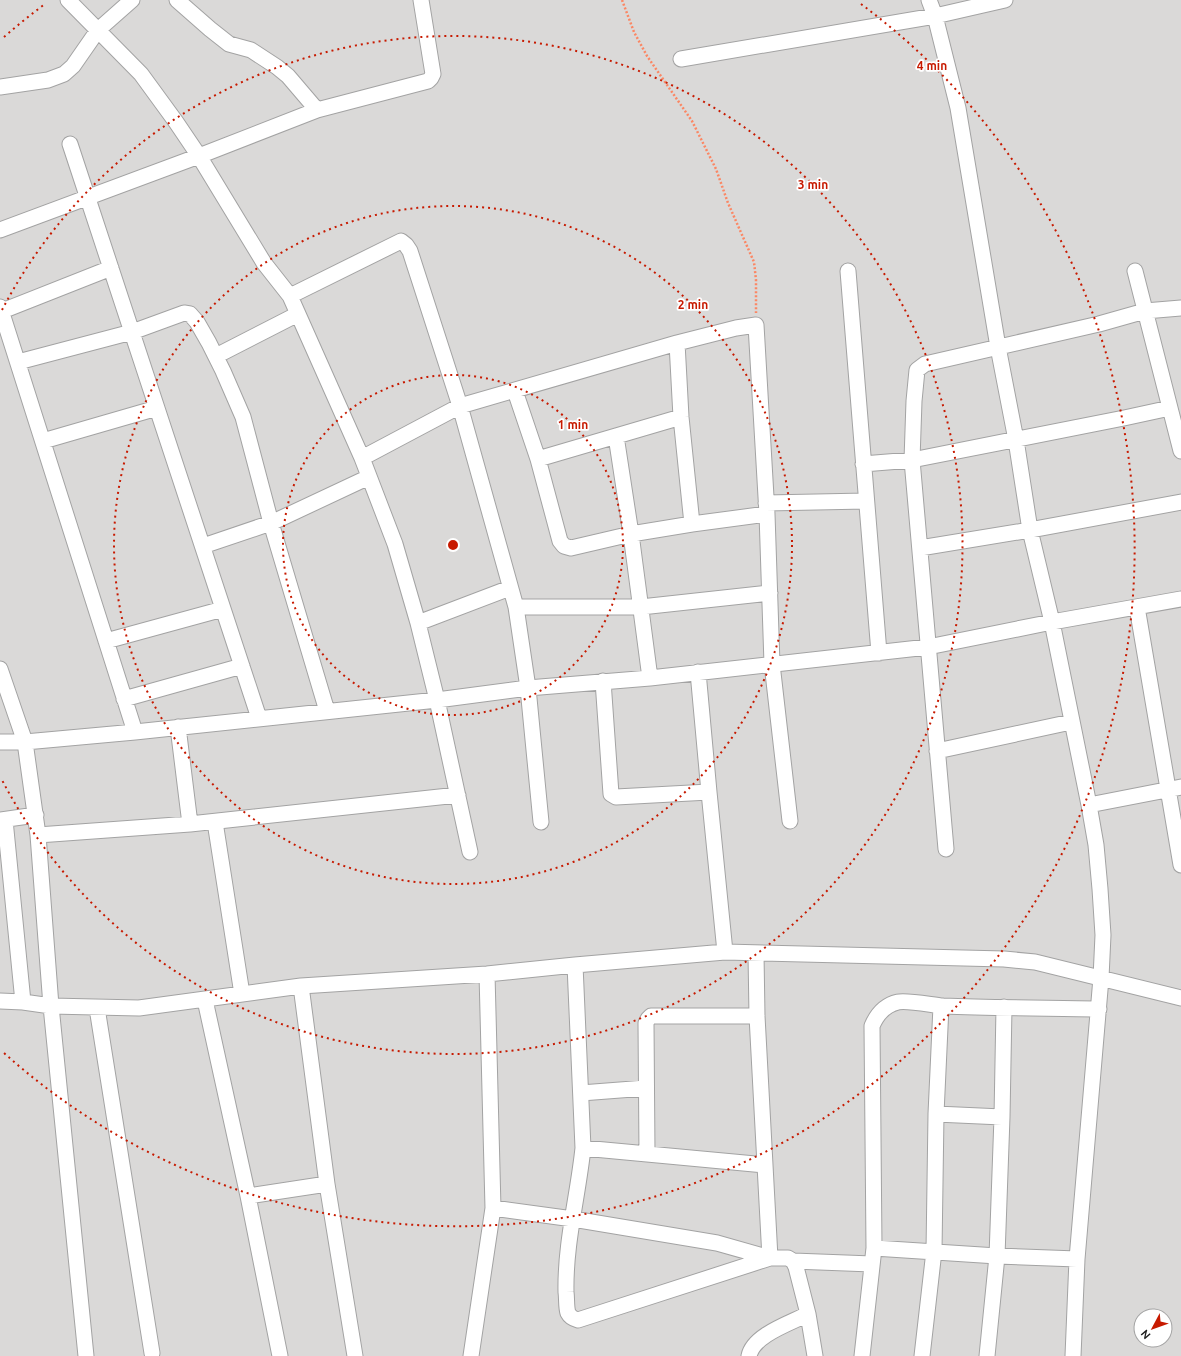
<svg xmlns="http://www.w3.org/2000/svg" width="1181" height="1356" viewBox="0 0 1181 1356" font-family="Ubuntu,sans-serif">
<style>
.residential{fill:#dad9d8;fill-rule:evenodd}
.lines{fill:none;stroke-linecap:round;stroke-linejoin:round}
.minor-casing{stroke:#a3a3a3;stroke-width:17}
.path{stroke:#fb8764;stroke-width:2.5;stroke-dasharray:2 2;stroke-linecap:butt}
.minor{stroke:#fff;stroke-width:15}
.ring{fill:none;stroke:#c71a00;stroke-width:2;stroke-dasharray:2 4}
.centre{fill:#c71a00;stroke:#fff;stroke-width:2}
.ring-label{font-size:12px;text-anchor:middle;font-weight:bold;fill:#c71a00;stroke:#fff;stroke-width:3.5;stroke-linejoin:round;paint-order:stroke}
</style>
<rect width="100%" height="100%" fill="#edebe1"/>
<path class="residential" d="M 0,0 L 1181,0 L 1181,1356 L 0,1356 ZM 1141,1316 L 1165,1316 L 1165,1340 L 1141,1340 Z"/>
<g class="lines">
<defs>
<path id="minor" d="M 68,0 L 141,74 L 176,122 L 199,156 L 264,263 L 290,296 L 362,458 L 395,544 L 418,623 L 437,700 L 470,852
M 177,0 L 210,29 L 229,44 L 251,50 L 277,67 L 288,76 L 317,110
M 929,0 L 935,16 L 958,108 L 998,347 L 1016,440 L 1030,530 L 1052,622 L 1089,805 L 1096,845 L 1100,889 L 1103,935 L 1101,978 L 1077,1259 L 1073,1356
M 681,59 L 935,16 L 1005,0
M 0,87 L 48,80 L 64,74 L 73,66 L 98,30 L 132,0
M 70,144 L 259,718
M 0,230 L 199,156 L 317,110 L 428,81 L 431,78 L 433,74 L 421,0
M 848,271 L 879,653
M 1135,271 L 1181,451
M 290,296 L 401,241 L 406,245 L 410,251 L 460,406 L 516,607 L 528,688 L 541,822
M 0,307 L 135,732
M 2,311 L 111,268
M 216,356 L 298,314
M 18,362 L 132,332 L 184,313 L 190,314 L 197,322 L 209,343 L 223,371 L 243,417 L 271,523 L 327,711
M 515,391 L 538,459 L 560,541 L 564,546 L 571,548 L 631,534 L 692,524 L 681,417 L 677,343
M 616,436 L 631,534 L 650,678
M 43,441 L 157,408
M 362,458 L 460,406 L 677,343 L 736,328 L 756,325 L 767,514 L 772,664 L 790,821
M 538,459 L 681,417
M 863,464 L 912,460 L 1124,418 L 1170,408
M 766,503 L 866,501
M 692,524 L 767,514
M 203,546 L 271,523 L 369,477
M 920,548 L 1030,530 L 1181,502
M 516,607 L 641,607 L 770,593
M 1137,607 L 1181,865
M 418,623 L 510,588
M 106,641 L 223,609
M 0,669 L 25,742 L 38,835 L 51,1006 L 86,1356
M 698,672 L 709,792
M 603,681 L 611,794 L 616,797 L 709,792 L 725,952
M 124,699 L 242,666
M 178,727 L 190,824
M 0,742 L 25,742 L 135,732 L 437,700 L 528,688 L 650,678 L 928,647 L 1052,622 L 1181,599
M 937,751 L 1071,722
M 1089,805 L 1181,787
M 0,820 L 36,815
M 5,820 L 23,1002
M 215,822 L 242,994
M 38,835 L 190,824 L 458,795
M 946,849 L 912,460 L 914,401 L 917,370 L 925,364 L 1099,324 L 1145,311 L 1181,308
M 756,954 L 757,1016 L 770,1258
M 575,965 L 583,1148 C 578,1196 565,1243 566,1292 C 567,1299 566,1307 568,1313 C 570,1317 574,1319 578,1320 L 770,1258
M 301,986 L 327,1184 L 355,1356
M 205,1000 L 248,1196 L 280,1356
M 0,1001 L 23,1002 L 51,1006 L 139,1008 L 301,986 L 487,974 L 575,965 L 725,952 L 1004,959 L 1035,962 L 1181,998
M 97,1008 L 152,1353
M 581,1093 L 646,1088
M 936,1114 L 941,1006
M 583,1148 L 765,1165
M 647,1154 L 646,1023 L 648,1019 L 651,1016 L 757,1016
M 248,1196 L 327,1184
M 493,1208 L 573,1219 L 717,1243 L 770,1258 L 788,1258 L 793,1261 L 796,1267 L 808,1314 L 815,1356
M 874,1248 L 997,1256 L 1077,1259
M 793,1261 L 872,1264
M 471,1356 L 493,1208 L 487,974
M 749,1356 C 753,1335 791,1323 808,1314
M 862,1356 L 874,1248 L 872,1026 C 877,1014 885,1005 898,1002 C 907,1000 932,1005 943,1006 C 995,1008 1047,1008 1099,1009
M 922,1356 L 934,1251 L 936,1114 L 1002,1117
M 987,1356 L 997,1256 L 1002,1117 L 1004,1007"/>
</defs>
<use href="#minor" class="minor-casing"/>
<path class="path" d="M 622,0 L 634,32 L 647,56 L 692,121 L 716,169 L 728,203 L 754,262 L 756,280 L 756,313"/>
<use href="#minor" class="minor"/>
</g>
<g class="ring">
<circle cx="453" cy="545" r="170"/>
<circle cx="453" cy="545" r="339"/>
<path d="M2 310A509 509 0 1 1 2 780"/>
<path d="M4 37A678 678 0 0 1 45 4M861 4A678 678 0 1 1 4 1053"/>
</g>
<circle cx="453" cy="545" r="6" class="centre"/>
<g class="ring-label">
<text x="932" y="70">4 min</text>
<text x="813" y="189">3 min</text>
<text x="693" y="309">2 min</text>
<text x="573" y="429">1 min</text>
</g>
<g transform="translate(1153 1328) rotate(229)"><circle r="19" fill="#ffffff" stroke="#a4a4a4"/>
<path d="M0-3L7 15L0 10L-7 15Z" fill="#c71a00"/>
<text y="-6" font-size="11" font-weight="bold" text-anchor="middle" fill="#1c1c1c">N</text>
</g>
</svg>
